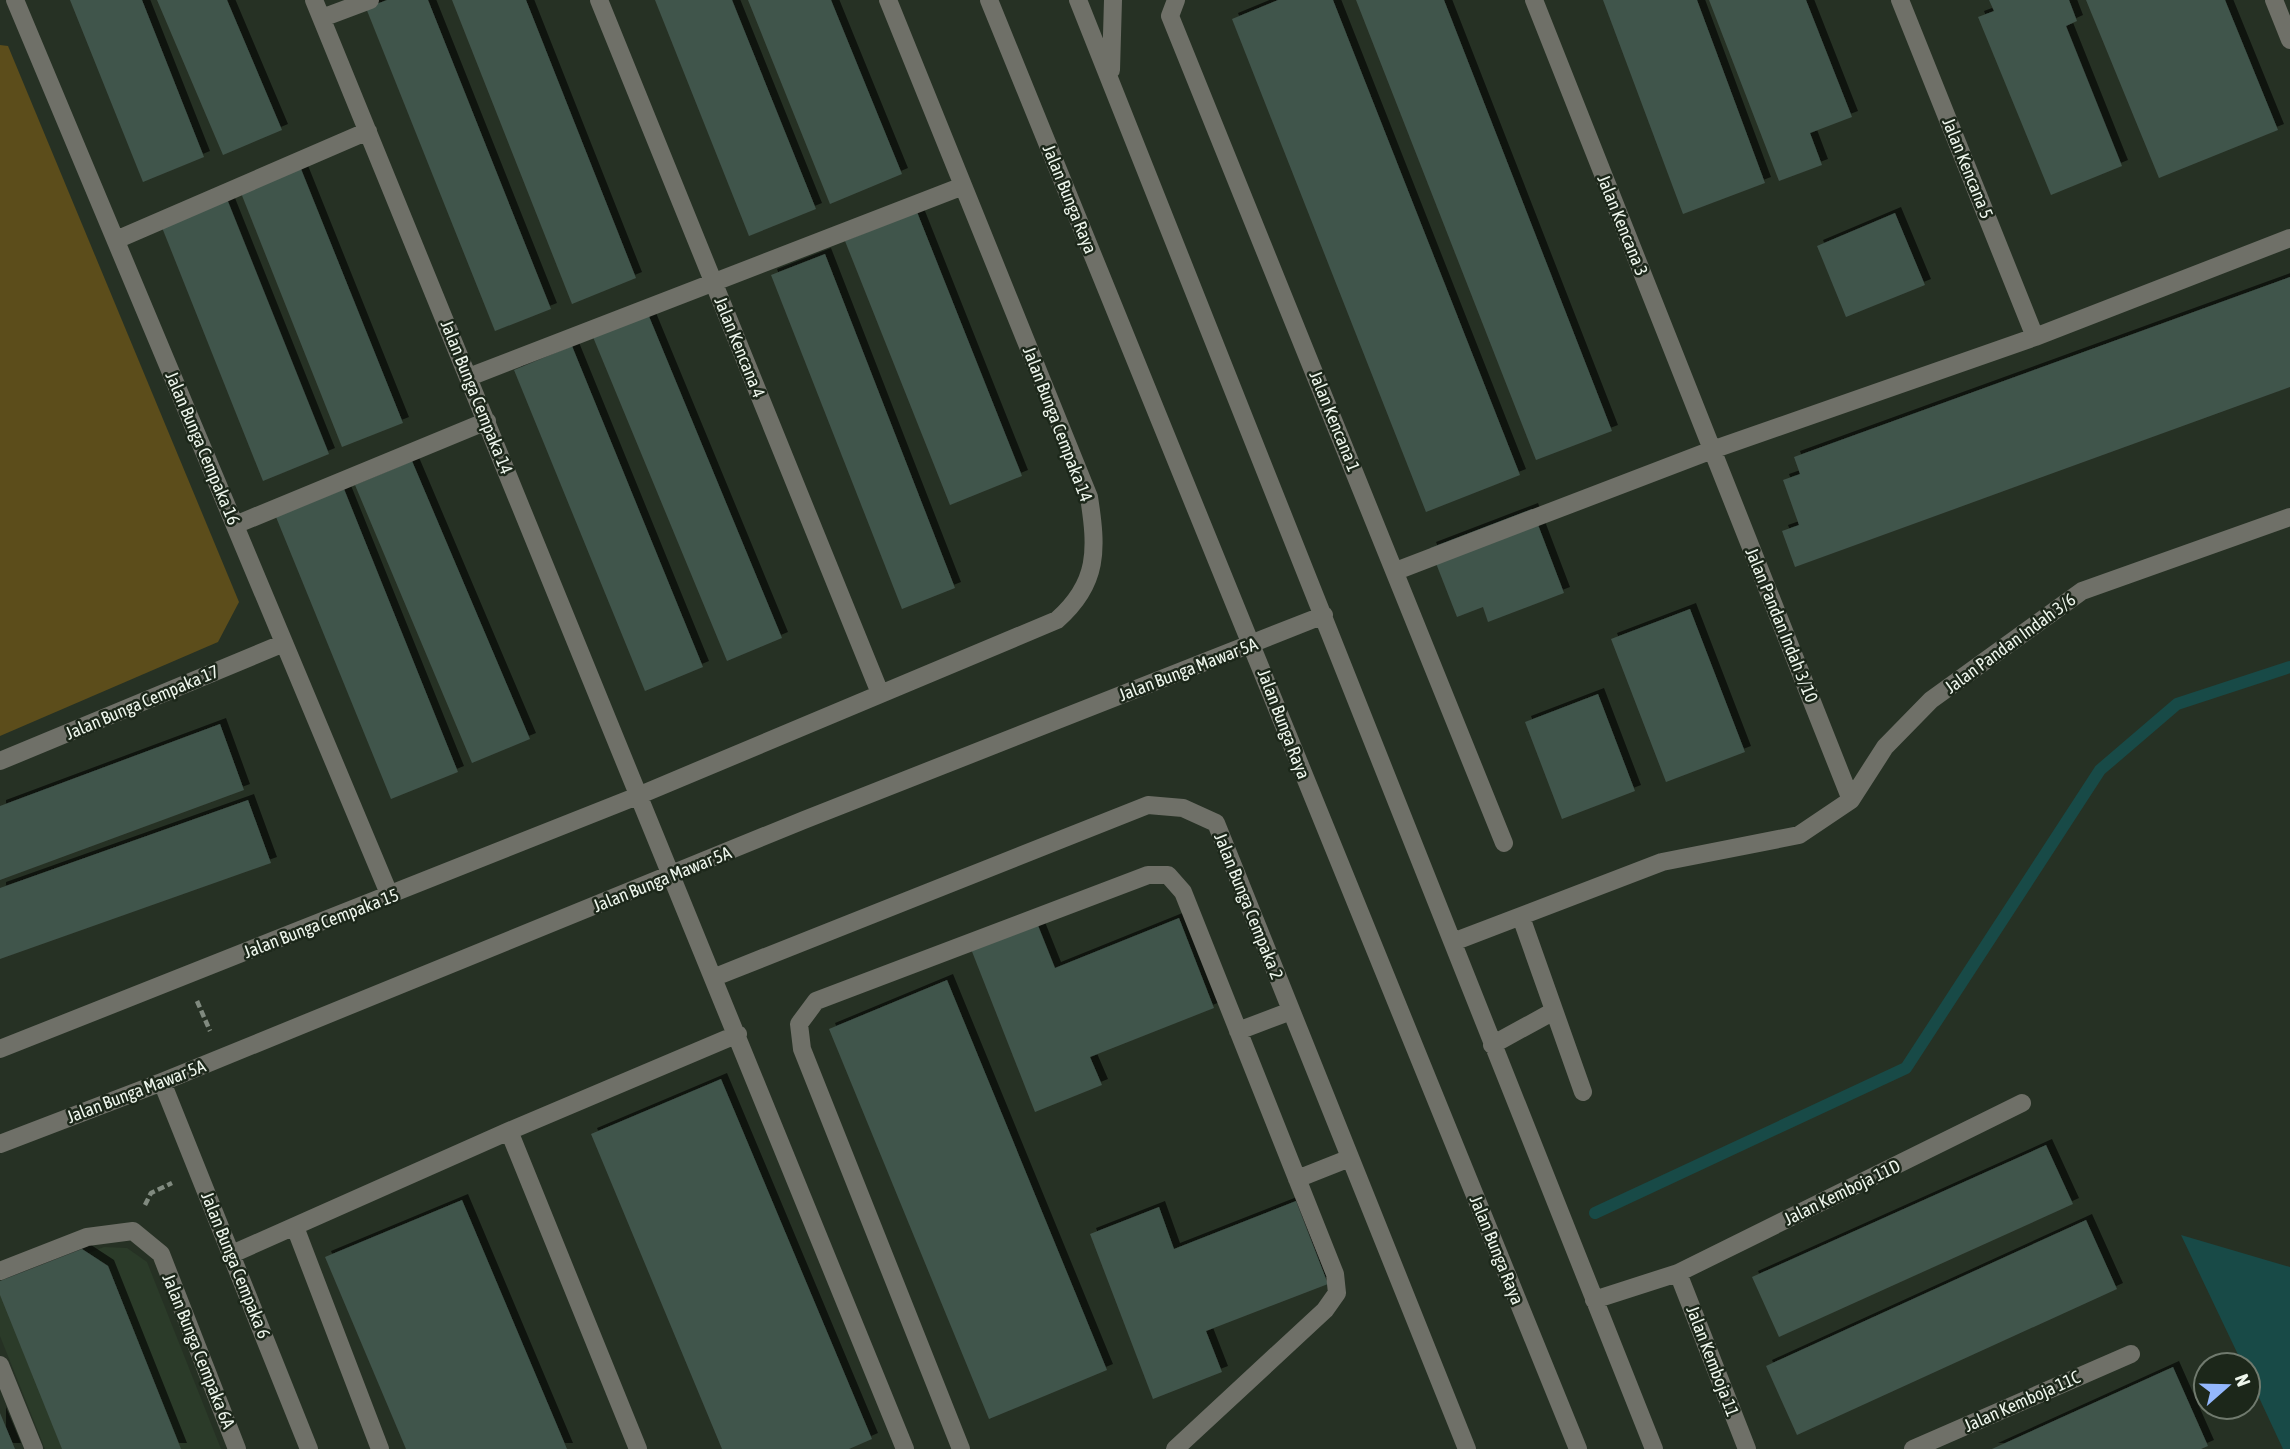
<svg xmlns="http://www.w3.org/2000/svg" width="2290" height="1449" viewBox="0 0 2290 1449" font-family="'Asap Condensed',sans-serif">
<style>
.built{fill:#2b3b29}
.green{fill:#5c4d1b}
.water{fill:#184a47}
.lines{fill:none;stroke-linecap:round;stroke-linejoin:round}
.stream{stroke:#184a47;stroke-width:12}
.building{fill:#41544b;filter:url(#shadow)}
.path{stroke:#808a7f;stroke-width:4.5;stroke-dasharray:7 3.5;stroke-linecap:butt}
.minor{stroke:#6f7068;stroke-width:18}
.labels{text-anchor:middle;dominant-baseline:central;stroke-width:5;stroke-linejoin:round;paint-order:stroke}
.street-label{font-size:18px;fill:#eef6ed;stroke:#1c271a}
</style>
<defs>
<filter id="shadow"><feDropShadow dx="6" dy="-6" stdDeviation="0" flood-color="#0009"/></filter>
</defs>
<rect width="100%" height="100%" fill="#263124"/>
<path class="built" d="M 104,1247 L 127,1248 L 147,1262 L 221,1449 L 45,1449 L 0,1336 L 0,1288 Z"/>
<path class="green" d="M 0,45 L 8,46 L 239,602 L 218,642 L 0,736 Z"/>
<path class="water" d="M 2181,1235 L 2290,1267 L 2290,1449 L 2283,1449 L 2248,1374 L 2248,1365 L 2243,1365 Z"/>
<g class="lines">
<path class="stream" d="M 1595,1213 L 1906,1068 L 2100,770 L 2177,704 L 2290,667"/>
</g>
<path class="building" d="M 70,0 L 142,0 L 204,157 L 143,182 Z
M 157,0 L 227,0 L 282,130 L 223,155 Z
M 387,0 L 428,0 L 551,309 L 495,331 L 366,8 Z
M 452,0 L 526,0 L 636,278 L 572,304 Z
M 655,0 L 732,0 L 816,209 L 749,236 Z
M 748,0 L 831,0 L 902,174 L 830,204 Z
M 1278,0 L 1333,0 L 1520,475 L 1426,512 L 1232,19 Z
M 1356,0 L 1444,0 L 1612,431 L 1536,460 Z
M 1603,0 L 1697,0 L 1765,183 L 1683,214 Z
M 1709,0 L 1806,0 L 1852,117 L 1810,133 L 1822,165 L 1779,181 Z
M 1989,0 L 2069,0 L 2077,21 L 2066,26 L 2122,166 L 2051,195 L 1978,17 L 1994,11 Z
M 2086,0 L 2225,0 L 2278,130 L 2159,178 Z
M 301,169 L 403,423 L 342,447 L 241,193 Z
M 227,199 L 329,454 L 263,481 L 161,225 Z
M 917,212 L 1022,476 L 950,505 L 845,241 Z
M 1895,213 L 1925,285 L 1846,317 L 1817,246 Z
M 825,254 L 955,588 L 902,609 L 771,275 Z
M 2290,277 L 2290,387 L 1795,567 L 1782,531 L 1799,525 L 1783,480 L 1800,474 L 1794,457 Z
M 648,314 L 782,638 L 727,661 L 593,337 Z
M 572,346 L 703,667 L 645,691 L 514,370 Z
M 412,461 L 530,739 L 472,763 L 355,485 Z
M 344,489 L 458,772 L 391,799 L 276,517 Z
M 1532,509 L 1564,593 L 1488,622 L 1483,607 L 1457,617 L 1430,548 Z
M 1690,609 L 1745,752 L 1666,782 L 1611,639 Z
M 1598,694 L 1635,791 L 1562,819 L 1525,722 Z
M 220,724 L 244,790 L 0,880 L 0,806 Z
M 248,800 L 271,863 L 0,959 L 0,888 Z
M 1179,918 L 1214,1008 L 1090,1057 L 1102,1085 L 1035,1112 L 971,949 L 1037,923 L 1055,968 Z
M 947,980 L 1107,1370 L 989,1419 L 829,1029 Z
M 721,1079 L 872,1439 L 849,1449 L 722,1449 L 591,1134 Z
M 2046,1145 L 2073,1204 L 1779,1337 L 1752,1277 Z
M 462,1200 L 567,1449 L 406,1449 L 325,1257 Z
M 1296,1201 L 1328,1284 L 1206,1331 L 1222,1372 L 1153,1399 L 1090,1234 L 1159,1207 L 1174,1249 Z
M 2086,1220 L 2117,1289 L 1797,1435 L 1766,1366 Z
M 82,1249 L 108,1266 L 181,1449 L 62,1449 L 0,1295 L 0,1281 Z
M 2173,1367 L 2208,1446 L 2201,1449 L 1992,1449 Z
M 0,1413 L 15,1449 L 0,1449 Z"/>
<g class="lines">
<path class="path" d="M 197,1001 L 210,1031
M 145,1205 L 151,1193 L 172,1183"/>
<path class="minor" d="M 15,0 L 390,896
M 314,0 L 905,1449
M 599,0 L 880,693
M 989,0 L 1578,1449
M 1078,0 L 1654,1449
M 1176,0 L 1170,16 L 1504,843
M 1534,0 L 1851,800
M 1900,0 L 2035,337
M 2274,0 L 2290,40
M 322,18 L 370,0
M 1111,70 L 1113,0
M 116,240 L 368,131
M 469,377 L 963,186
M 235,525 L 487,421
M 1396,571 L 1712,450 L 2035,337 L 2290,238
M 0,761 L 284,643
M 1521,917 L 1583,1092
M 1453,942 L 1662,862 L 1799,835 L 1851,800 L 1885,747 L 1931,700 L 2082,591 L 2290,517
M 715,977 L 1148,805 L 1183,808 L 1216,823 L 1467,1449
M 1238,1031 L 1291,1011
M 1492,1045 L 1554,1011
M 0,1049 L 640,795 L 1057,620 C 1099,583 1097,549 1089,497 L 888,0
M 162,1082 L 309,1449
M 509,1131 L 638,1449
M 0,1144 L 162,1082 L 804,820 L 1324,615
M 1297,1179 L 1350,1158
M 295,1227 L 380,1449
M 232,1254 L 509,1131 L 738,1034
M 0,1271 L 87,1237 L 133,1231 L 161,1254 L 237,1449
M 1678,1273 L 1747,1449
M 1594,1300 L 1678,1273 L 2022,1103
M 0,1365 L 34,1449
M 961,1449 L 802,1049 L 799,1024 L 816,1001 L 1148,875 L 1168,875 L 1183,892 L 1335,1274 L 1337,1293 L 1325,1310 L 1175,1449
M 1913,1449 L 2131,1354"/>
</g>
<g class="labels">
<g class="street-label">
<text transform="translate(1968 168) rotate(68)">Jalan Kencana 5</text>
<text transform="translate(1070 199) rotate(68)">Jalan Bunga Raya</text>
<text transform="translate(1623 225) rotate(68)">Jalan Kencana 3</text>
<text transform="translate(740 347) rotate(68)">Jalan Kencana 4</text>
<text transform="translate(477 397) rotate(68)">Jalan Bunga Cempaka 14</text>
<text transform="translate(1335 421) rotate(68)">Jalan Kencana 1</text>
<text transform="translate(1058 424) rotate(69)">Jalan Bunga Cempaka 14</text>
<text transform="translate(203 448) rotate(67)">Jalan Bunga Cempaka 16</text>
<text transform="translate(1782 625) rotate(68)">Jalan Pandan Indah 3/10</text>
<text transform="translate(2010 643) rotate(-36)">Jalan Pandan Indah 3/6</text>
<text transform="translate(1188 669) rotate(-21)">Jalan Bunga Mawar 5A</text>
<text transform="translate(142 702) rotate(-23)">Jalan Bunga Cempaka 17</text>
<text transform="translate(1284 724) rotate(69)">Jalan Bunga Raya</text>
<text transform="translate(662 879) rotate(-22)">Jalan Bunga Mawar 5A</text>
<text transform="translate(1249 906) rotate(68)">Jalan Bunga Cempaka 2</text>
<text transform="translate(321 923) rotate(-21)">Jalan Bunga Cempaka 15</text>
<text transform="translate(136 1091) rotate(-21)">Jalan Bunga Mawar 5A</text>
<text transform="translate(1842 1192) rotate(-26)">Jalan Kemboja 11D</text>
<text transform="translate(1497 1250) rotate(68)">Jalan Bunga Raya</text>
<text transform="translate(236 1265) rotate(68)">Jalan Bunga Cempaka 6</text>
<text transform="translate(199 1351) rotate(68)">Jalan Bunga Cempaka 6A</text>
<text transform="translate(1713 1361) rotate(69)">Jalan Kemboja 11</text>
<text transform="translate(2022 1401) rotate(-24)">Jalan Kemboja 11C</text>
</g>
</g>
<g transform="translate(2227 1386) rotate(70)"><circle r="33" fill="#1c271a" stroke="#707a6e" stroke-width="2"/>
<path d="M0-5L12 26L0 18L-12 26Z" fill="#93b7fd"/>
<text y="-10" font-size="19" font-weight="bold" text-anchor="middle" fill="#eef6ed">N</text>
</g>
</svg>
